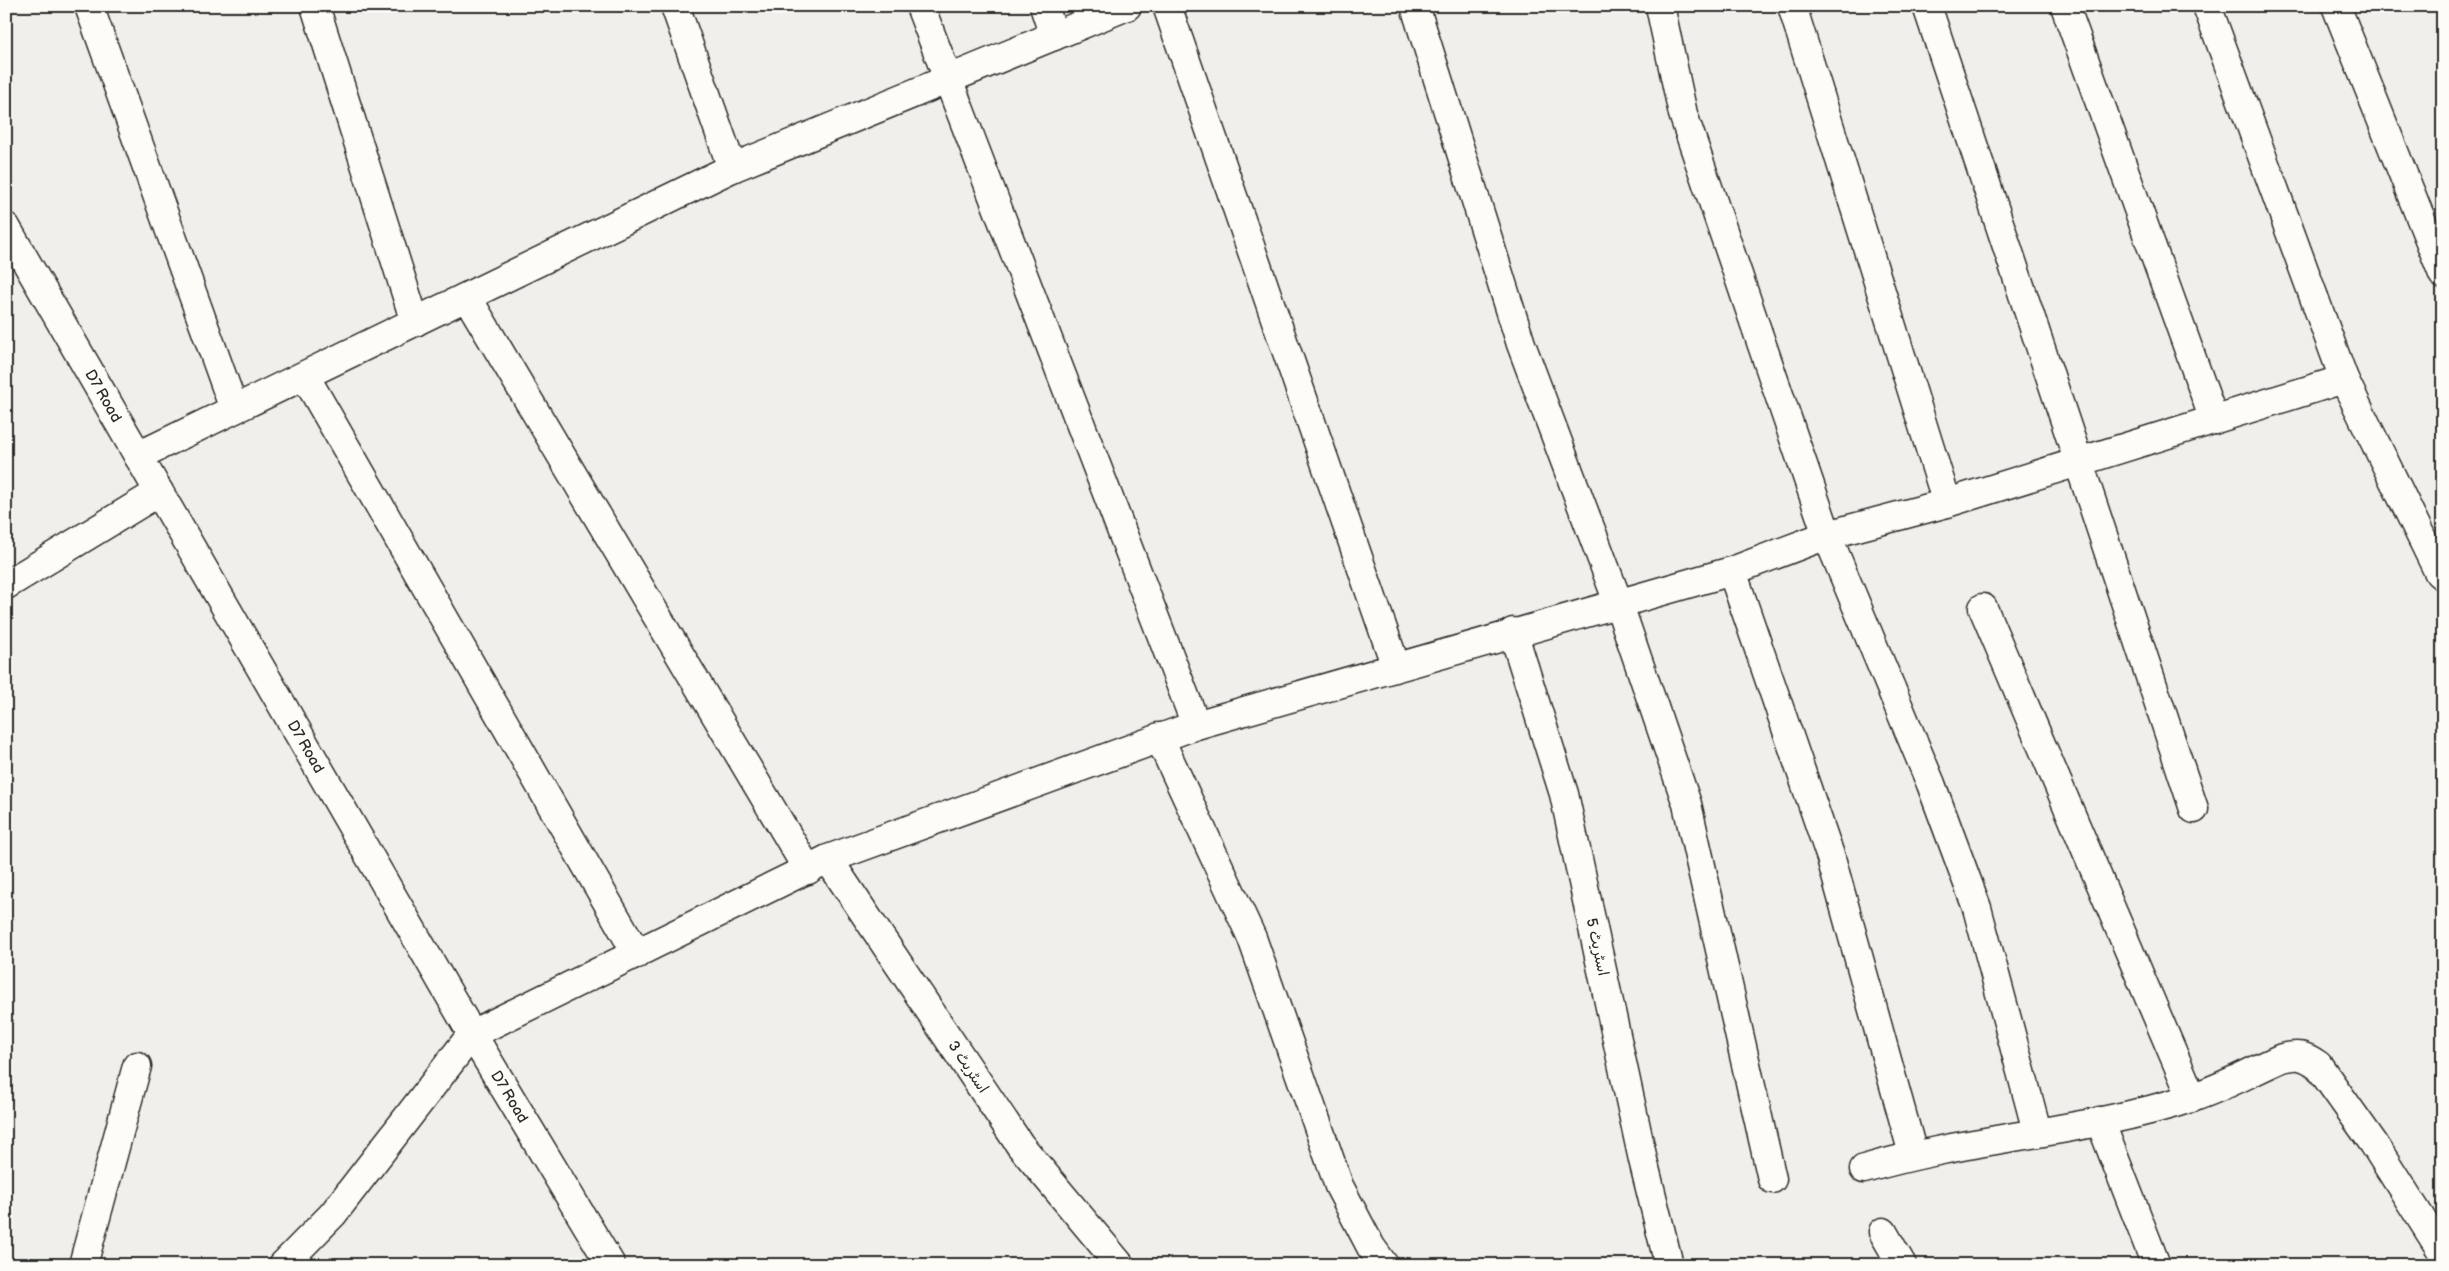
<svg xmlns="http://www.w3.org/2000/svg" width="2449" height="1271" viewBox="0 0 2449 1271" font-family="'Balsamiq Sans','Playpen Sans Arabic',sans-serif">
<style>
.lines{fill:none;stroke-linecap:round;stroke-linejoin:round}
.minor-casing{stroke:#2b2b2b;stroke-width:31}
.minor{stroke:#fdfcf7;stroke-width:28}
.labels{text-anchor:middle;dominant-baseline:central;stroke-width:4;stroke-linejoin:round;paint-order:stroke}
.street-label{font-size:15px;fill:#2b2b2b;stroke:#fdfcf7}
</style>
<rect width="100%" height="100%" fill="#f0efeb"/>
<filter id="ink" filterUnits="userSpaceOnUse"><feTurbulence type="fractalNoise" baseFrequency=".02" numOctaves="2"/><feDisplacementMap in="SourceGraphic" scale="10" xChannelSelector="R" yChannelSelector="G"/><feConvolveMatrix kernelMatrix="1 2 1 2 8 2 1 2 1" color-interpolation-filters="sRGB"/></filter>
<g filter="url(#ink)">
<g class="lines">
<defs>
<g id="minor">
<path d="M 89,6 L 234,409"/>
<path d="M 315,6 L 415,322"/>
<path d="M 675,6 L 732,168"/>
<path d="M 920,6 L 1196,725"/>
<path d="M 1044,6 L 1054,36"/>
<path d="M 1167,6 L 1396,667"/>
<path d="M 1415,6 L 1521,344 L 1618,602 L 1687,804 L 1772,1179"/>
<path d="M 1660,6 L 1683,114 L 1827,535 L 1931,784 L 1977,908 L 2037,1131"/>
<path d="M 1792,6 L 1947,503"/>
<path d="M 1927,6 L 2194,809"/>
<path d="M 2065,6 L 2214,420"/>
<path d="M 2207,6 L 2344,379 L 2439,573 L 2443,576"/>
<path d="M 2336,6 L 2443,274"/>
<path id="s1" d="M 6,227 L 472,1034 L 611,1265"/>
<path d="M 467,297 L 808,870"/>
<path d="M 305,376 L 637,954"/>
<path d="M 138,456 L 732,168 L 1127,6"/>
<path d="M 1732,571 L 1831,858 L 1913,1154"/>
<path d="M 6,585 L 159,492"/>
<path d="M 1983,608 L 2192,1098"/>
<path d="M 1513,632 L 1564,794 L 1643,1160 L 1669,1265"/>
<path d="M 1159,737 L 1252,938 L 1339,1186 L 1371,1247 L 1384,1265"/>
<path d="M 828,859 L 1020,1145 L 1120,1265"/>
<path d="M 2100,1121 L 2156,1265"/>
<path d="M 1864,1169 C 1971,1137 2085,1133 2191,1098 C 2222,1088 2252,1071 2282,1058 C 2298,1054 2304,1055 2318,1065 L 2374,1144 L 2443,1253"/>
<path d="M 1883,1232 L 1902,1265"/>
<path d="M 83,1265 L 137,1066"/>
<path d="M 283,1265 L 333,1214 L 472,1034 L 828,859 L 1196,725 L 1732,571 L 1827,535 L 1947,503 L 2344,379"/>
</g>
</defs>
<use href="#minor" class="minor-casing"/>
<use href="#minor" class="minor"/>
</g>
</g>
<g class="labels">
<g class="street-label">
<text stroke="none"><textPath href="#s1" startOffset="195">D7 Road</textPath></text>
<text stroke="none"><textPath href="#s1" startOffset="600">D7 Road</textPath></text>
<text transform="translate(1597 947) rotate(78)">اسٹریٹ 5</text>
<text transform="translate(968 1067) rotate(56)">اسٹریٹ 3</text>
<text stroke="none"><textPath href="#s1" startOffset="1005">D7 Road</textPath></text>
</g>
</g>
<rect width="2449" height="1271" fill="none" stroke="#fdfcf7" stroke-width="25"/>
<rect x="12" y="12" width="2424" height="1246" fill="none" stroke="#2b2b2b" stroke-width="2" filter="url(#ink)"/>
</svg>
